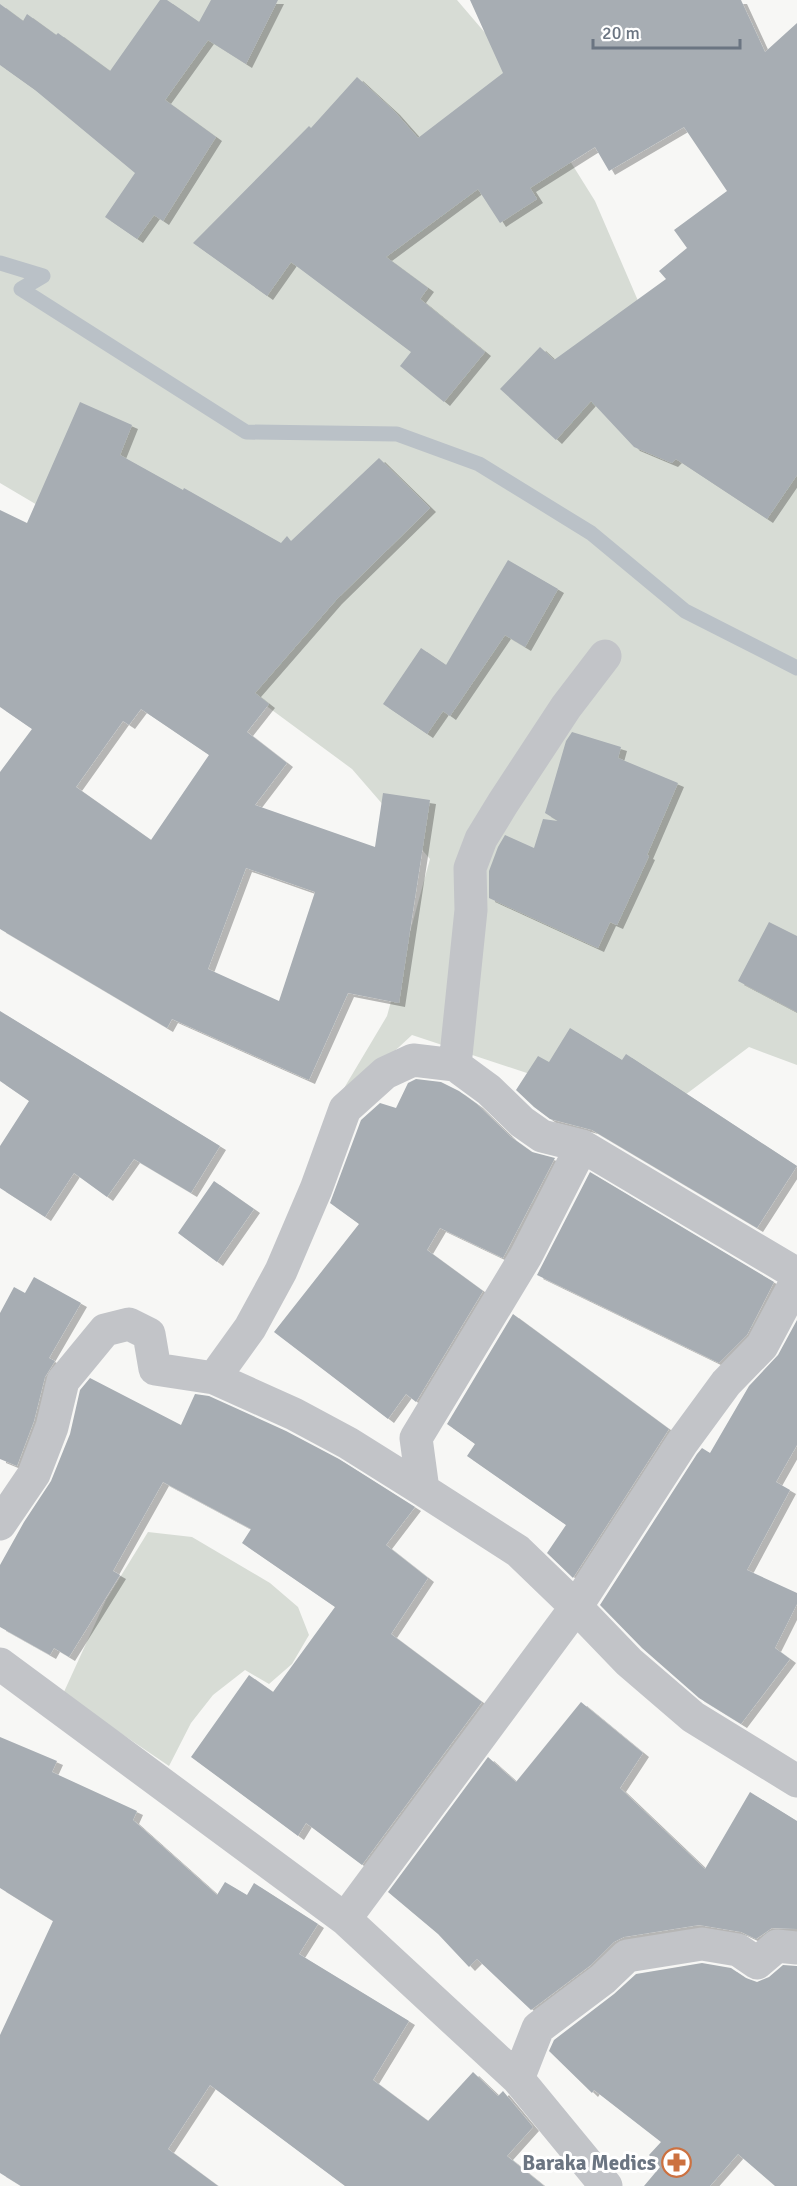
<svg xmlns="http://www.w3.org/2000/svg" width="797" height="2186" viewBox="0 0 797 2186" font-family="Signika,sans-serif">
<style>
.green{fill:#d7dcd5}
.lines{fill:none;stroke-linecap:round;stroke-linejoin:round}
.stream{stroke:#bac1c7;stroke-width:15}
.building{fill:#a7adb3;fill-rule:evenodd;filter:url(#shadow)}
.minor{stroke:#c2c4c8;stroke-width:33}
.labels{text-anchor:middle;dominant-baseline:central;stroke-width:6;stroke-linejoin:round;paint-order:stroke}
.poi-label{font-size:21px;font-weight:bold;fill:#6b7582;stroke:#fff;text-anchor:end}
</style>
<defs>
<filter id="shadow"><feDropShadow dx="6" dy="4" stdDeviation="0" flood-color="#0004"/></filter>
</defs>
<rect width="100%" height="100%" fill="#f7f7f5"/>
<path class="green" d="M 0,0 L 457,0 L 504,55 L 595,201 L 642,310 L 797,428 L 797,1065 L 749,1047 L 657,1116 L 412,1035 L 331,1110 L 387,1016 L 430,859 L 352,769 L 173,637 L 66,522 L 0,483 Z
M 148,1532 L 192,1537 L 270,1583 L 298,1607 L 309,1635 L 292,1664 L 269,1684 L 245,1670 L 213,1695 L 191,1723 L 169,1766 L 63,1694 L 106,1600 Z"/>
<g class="lines">
<path class="stream" d="M 0,263 L 43,276 L 21,289 L 246,432 L 397,434 L 479,464 L 591,533 L 685,611 L 797,668"/>
</g>
<path class="building" d="M 160,0 L 167,0 L 199,22 L 211,0 L 278,0 L 246,64 L 208,40 L 165,100 L 216,137 L 163,221 L 154,215 L 137,239 L 105,217 L 135,173 L 35,90 L 0,65 L 0,4 L 23,21 L 27,14 L 56,35 L 58,33 L 110,71 Z
M 470,0 L 741,0 L 765,52 L 797,23 L 797,475 L 767,519 L 676,459 L 672,463 L 634,447 L 591,401 L 556,440 L 500,389 L 540,347 L 554,360 L 666,279 L 659,271 L 687,248 L 674,230 L 727,191 L 684,127 L 609,171 L 595,147 L 530,188 L 537,199 L 500,223 L 478,189 L 386,257 L 428,288 L 420,299 L 485,352 L 444,402 L 400,366 L 411,352 L 291,262 L 267,296 L 193,243 L 309,126 L 311,128 L 357,77 L 394,111 L 418,138 L 503,73 Z
M 80,402 L 132,425 L 120,455 L 183,490 L 184,488 L 281,543 L 287,536 L 291,541 L 379,458 L 430,508 L 336,600 L 255,693 L 269,704 L 247,732 L 287,763 L 255,805 L 375,847 L 383,793 L 430,800 L 399,1003 L 348,993 L 309,1080 L 172,1019 L 167,1028 L 0,929 L 0,772 L 32,729 L 0,707 L 0,510 L 27,523 ZM 141,709 L 209,755 L 151,840 L 76,787 L 123,721 L 129,725 ZM 246,868 L 315,892 L 279,1001 L 208,969 Z
M 508,560 L 558,589 L 525,647 L 505,635 L 450,716 L 443,711 L 427,734 L 383,704 L 421,648 L 446,665 Z
M 572,732 L 621,747 L 618,758 L 678,783 L 647,855 L 649,856 L 617,925 L 610,922 L 598,948 L 489,898 L 489,871 L 498,847 L 505,835 L 534,848 L 543,819 L 558,821 L 545,813 L 566,741 Z
M 769,922 L 797,936 L 797,1012 L 738,981 Z
M 0,1011 L 220,1146 L 191,1193 L 134,1159 L 107,1197 L 74,1173 L 45,1217 L 0,1188 L 0,1146 L 29,1101 L 0,1081 Z
M 570,1028 L 622,1060 L 626,1054 L 797,1166 L 757,1228 L 592,1130 L 550,1119 L 534,1107 L 516,1090 L 538,1056 L 549,1062 Z
M 416,1079 L 441,1082 L 459,1091 L 477,1104 L 511,1137 L 532,1152 L 555,1158 L 503,1258 L 440,1228 L 427,1250 L 483,1291 L 416,1402 L 406,1394 L 388,1419 L 274,1332 L 359,1224 L 330,1203 L 361,1120 L 380,1103 L 396,1108 L 408,1083 Z
M 590,1172 L 774,1282 L 747,1335 L 719,1363 L 537,1275 Z
M 214,1181 L 254,1209 L 217,1262 L 178,1233 Z
M 34,1277 L 81,1303 L 49,1358 L 55,1361 L 45,1377 L 34,1421 L 17,1466 L 0,1459 L 0,1313 L 14,1287 L 25,1293 Z
M 513,1314 L 669,1429 L 573,1578 L 547,1553 L 566,1525 L 467,1456 L 475,1444 L 447,1424 Z
M 797,1320 L 797,1445 L 776,1482 L 790,1490 L 747,1570 L 797,1593 L 797,1604 L 775,1648 L 790,1659 L 741,1724 L 699,1698 L 642,1648 L 600,1605 L 697,1454 L 702,1448 L 710,1453 L 749,1386 L 778,1355 Z
M 90,1378 L 181,1425 L 195,1394 L 209,1396 L 286,1431 L 339,1459 L 415,1507 L 386,1545 L 428,1578 L 391,1634 L 482,1702 L 362,1865 L 306,1823 L 298,1836 L 191,1757 L 249,1675 L 273,1692 L 335,1607 L 242,1543 L 251,1529 L 163,1482 L 113,1571 L 120,1575 L 69,1657 L 54,1648 L 50,1655 L 0,1627 L 0,1565 L 24,1522 L 51,1481 L 70,1434 L 80,1390 Z
M 581,1702 L 643,1753 L 620,1788 L 705,1869 L 750,1792 L 797,1821 L 797,1929 L 772,1928 L 756,1939 L 741,1932 L 699,1925 L 624,1937 L 614,1942 L 591,1965 L 531,2010 L 477,1959 L 469,1967 L 438,1934 L 388,1892 L 488,1757 L 516,1782 Z
M 0,1737 L 57,1761 L 52,1772 L 137,1811 L 133,1820 L 217,1895 L 225,1882 L 247,1895 L 254,1883 L 318,1924 L 299,1954 L 409,2021 L 373,2080 L 428,2121 L 473,2072 L 498,2096 L 503,2091 L 533,2127 L 507,2156 L 544,2186 L 345,2186 L 210,2085 L 168,2149 L 218,2186 L 21,2186 L 0,2173 L 0,2035 L 53,1921 L 0,1888 Z
M 702,1963 L 731,1968 L 746,1978 L 757,1982 L 769,1977 L 783,1965 L 797,1966 L 797,2186 L 775,2186 L 738,2154 L 710,2186 L 644,2186 L 660,2167 L 649,2155 L 661,2142 L 594,2090 L 592,2093 L 549,2051 L 554,2040 L 614,1994 L 636,1974 Z"/>
<g class="lines">
<path class="minor" d="M 455,1065 L 471,910 L 470,868 L 481,839 L 503,803 L 566,707 L 605,656
M 214,1378 L 250,1328 L 281,1271 L 316,1189 L 345,1109 L 385,1073 L 413,1060 L 455,1065 L 489,1090 L 522,1122 L 542,1136 L 582,1146 L 797,1274
M 423,1490 L 416,1438 L 526,1256 L 582,1146
M 0,1524 L 34,1474 L 52,1427 L 63,1381 L 105,1330 L 129,1324 L 149,1334 L 155,1369 L 214,1378 L 294,1414 L 348,1443 L 423,1490 L 518,1551 L 576,1607 L 629,1662 L 693,1717 L 797,1781
M 0,1664 L 345,1919 L 518,2079 L 606,2186
M 345,1919 L 576,1607 L 682,1443 L 726,1383 L 762,1346 L 797,1280
M 518,2079 L 538,2028 L 603,1979 L 627,1956 L 702,1944 L 738,1950 L 757,1963 L 777,1946 L 797,1948"/>
</g>
<defs>
<symbol id="pharmacy-ring" viewBox="-11 -11 22 22"><circle r="9.5" fill="#fff" stroke="#cc7140" stroke-width="1.5"/><path d="M-2-6h4v4h4v4h-4v4h-4v-4h-4v-4h4Z" fill="#cc7140"/></symbol>
</defs>
<g fill-rule="evenodd">
<use href="#pharmacy-ring" x="660" y="2146" width="33" height="33"/>
</g>
<g class="labels">
<g class="poi-label">
<text x="656" y="2163">Baraka Medics</text>
</g>
</g>
<path d="M593 39v9h147v-9" fill="none" stroke="#6b7582" stroke-width="3"/>
<text x="602" y="39" font-size="18" fill="#6b7582" stroke="#ffffff" stroke-width="4.5" paint-order="stroke">20 m</text>
</svg>
